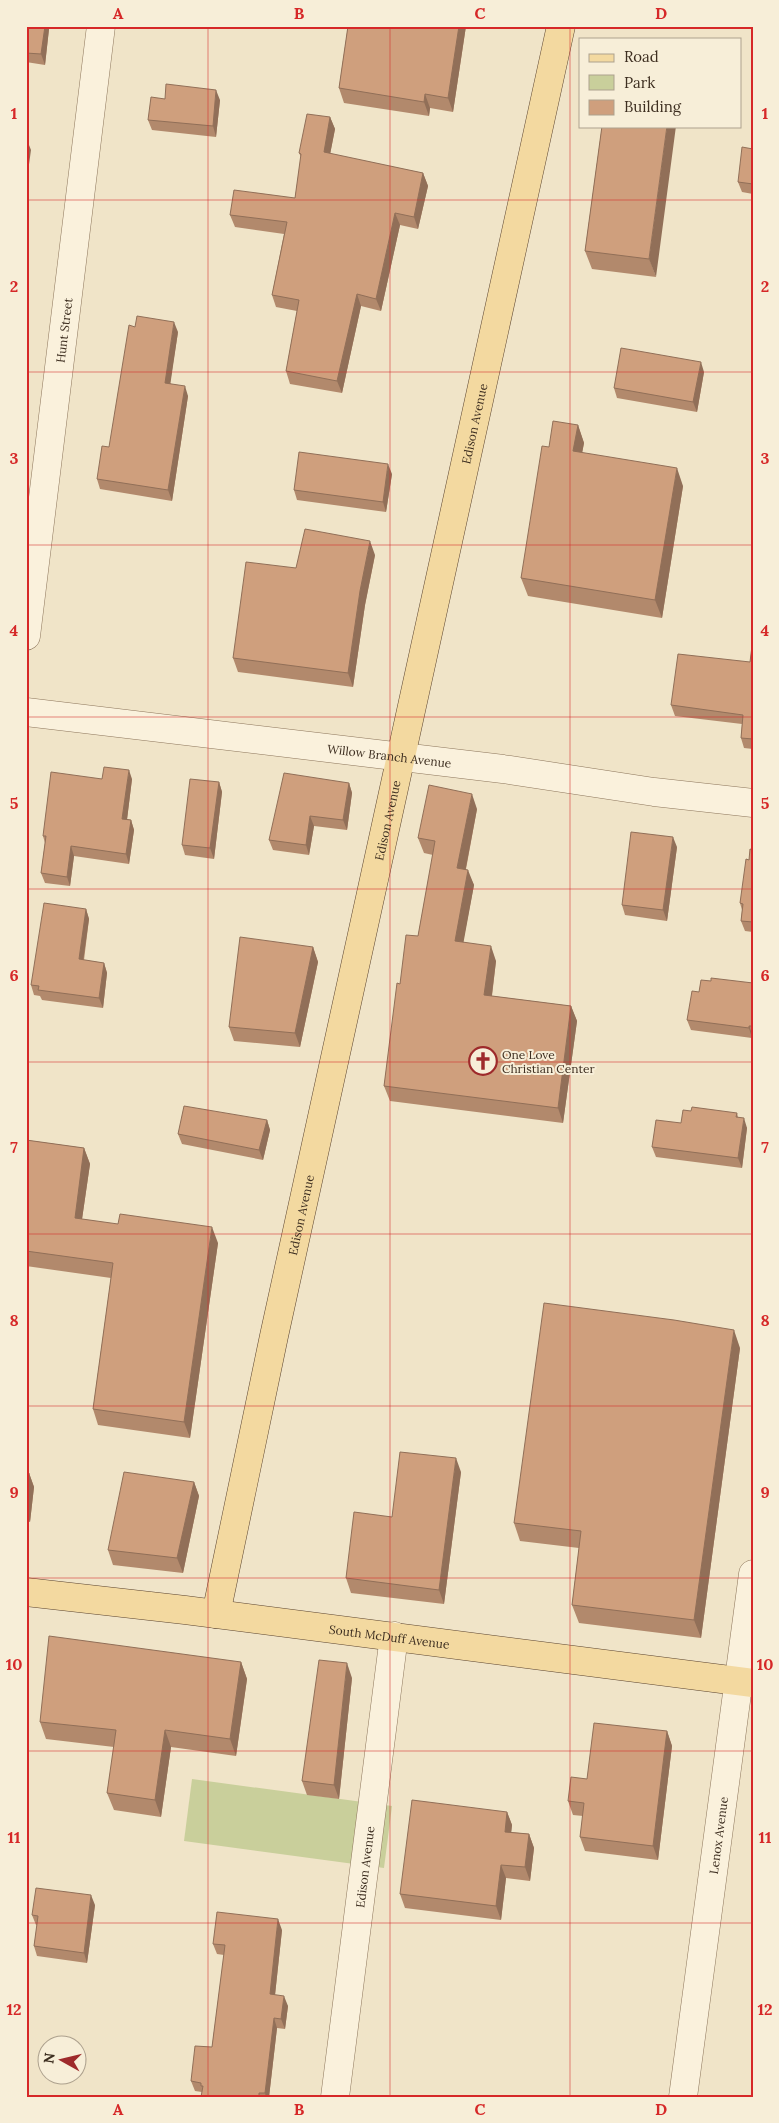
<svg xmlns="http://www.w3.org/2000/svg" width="779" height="2123" viewBox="0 0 779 2123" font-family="Lora,serif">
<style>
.green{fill:#c9cf9b}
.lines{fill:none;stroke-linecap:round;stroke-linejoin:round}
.minor-casing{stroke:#8d765c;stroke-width:29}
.major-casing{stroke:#5b4430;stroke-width:29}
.minor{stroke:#faf1dc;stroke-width:28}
.major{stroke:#f3d9a0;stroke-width:28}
.wall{fill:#b2896c}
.shaded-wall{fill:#916f58}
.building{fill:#cf9f7d;stroke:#916f58}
.grid{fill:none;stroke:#d62828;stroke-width:1;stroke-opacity:0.55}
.labels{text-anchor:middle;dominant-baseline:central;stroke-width:4;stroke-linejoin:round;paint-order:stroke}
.street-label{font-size:12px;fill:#3d2e20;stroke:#f7eed8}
.poi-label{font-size:12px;fill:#3d2e20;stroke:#f7eed8;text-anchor:start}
.neatline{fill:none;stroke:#d62828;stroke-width:2}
.grid-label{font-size:16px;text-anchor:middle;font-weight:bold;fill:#d62828}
</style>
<rect width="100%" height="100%" fill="#f0e4c8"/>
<path class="green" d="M 192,1779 L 392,1806 L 384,1868 L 184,1841 Z"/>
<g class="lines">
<defs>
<g id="minor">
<path id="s1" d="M 26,636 L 101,26"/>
<path id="s2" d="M 26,712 L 503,769 L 654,792 L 753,803"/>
<path id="s3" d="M 335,2097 L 394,1636"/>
<path id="s4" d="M 683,2097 L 753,1574"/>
</g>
<g id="major">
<path id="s5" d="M 26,1592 L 185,1610 L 753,1683"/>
<path id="s6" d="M 216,1614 L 274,1336 L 561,26"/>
</g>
</defs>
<use href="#minor" class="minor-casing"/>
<use href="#major" class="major-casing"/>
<use href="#minor" class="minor"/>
<use href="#major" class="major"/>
</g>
<path class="wall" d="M 26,26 L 49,29 L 45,65 L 26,62 Z
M 348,26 L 466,26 L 453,112 L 430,108 L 429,116 L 344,103 L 339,88 Z
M 165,99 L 220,100 L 216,137 L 152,130 L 148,120 Z
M 330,117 L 335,129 L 330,154 L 423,173 L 428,186 L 418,229 L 400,225 L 381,311 L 361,306 L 342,393 L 290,384 L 286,371 L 297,311 L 276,307 L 272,295 L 284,234 L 235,227 L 230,215 L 295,198 L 301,157 L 299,153 Z
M 602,126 L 656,277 L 592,269 L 585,251 Z
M 753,149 L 753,194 L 742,192 L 738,182 Z
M 178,332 L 170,383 L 188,396 L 172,501 L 100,489 L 97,479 Z
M 704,372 L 697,412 L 617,398 L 614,388 Z
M 578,425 L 584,443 L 582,453 L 683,486 L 662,618 L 528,596 L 521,578 L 549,447 Z
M 392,474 L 386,512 L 297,500 L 294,490 Z
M 375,555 L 365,605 L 353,687 L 238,672 L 233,658 L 296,568 Z
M 753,638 L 753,749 L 744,748 L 741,738 L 742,724 L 675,716 L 671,705 L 750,662 Z
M 102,779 L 132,779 L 127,819 L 131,820 L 134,830 L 129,864 L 74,856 L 70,886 L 45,883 L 41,873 L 45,843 L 43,836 Z
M 219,782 L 222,792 L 214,859 L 185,855 L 182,845 Z
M 349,783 L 352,793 L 347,830 L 314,826 L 309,855 L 273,850 L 269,840 Z
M 477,809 L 466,869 L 474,885 L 463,942 L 496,961 L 492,996 L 571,1006 L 577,1021 L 563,1123 L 390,1101 L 384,1086 L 400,984 L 418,936 L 433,855 L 424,853 L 418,838 Z
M 677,847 L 667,921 L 625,915 L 622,905 Z
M 753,850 L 753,932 L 745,931 L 741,921 L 742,910 L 740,903 L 749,860 Z
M 86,909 L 89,919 L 84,960 L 104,963 L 107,973 L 103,1008 L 42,1000 L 40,996 L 34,995 L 31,985 Z
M 313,947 L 318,962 L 300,1047 L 234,1041 L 229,1027 Z
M 753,983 L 752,1038 L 691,1030 L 687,1020 L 699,992 Z
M 737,1113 L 738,1117 L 747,1128 L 742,1168 L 656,1157 L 652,1147 L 681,1123 Z
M 267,1120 L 270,1130 L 263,1160 L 182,1144 L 178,1134 Z
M 26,1140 L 84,1148 L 90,1164 L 82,1219 L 218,1243 L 190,1438 L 98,1425 L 93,1409 L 111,1278 L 26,1266 Z
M 740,1348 L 701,1638 L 579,1623 L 572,1605 L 579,1548 L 520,1541 L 514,1523 Z
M 461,1472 L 444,1604 L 351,1593 L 346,1578 L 392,1517 Z
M 26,1473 L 29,1473 L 34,1487 L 30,1522 L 26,1521 Z
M 194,1482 L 199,1496 L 183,1573 L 113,1565 L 108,1550 Z
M 241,1662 L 247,1679 L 236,1756 L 171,1747 L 161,1817 L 114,1810 L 107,1793 L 114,1747 L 46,1739 L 40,1722 Z
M 352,1678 L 339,1799 L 307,1795 L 302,1781 Z
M 667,1731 L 672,1746 L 658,1860 L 585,1851 L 580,1837 L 583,1816 L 573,1815 L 568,1801 Z
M 507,1812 L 512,1825 L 511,1832 L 529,1834 L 534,1848 L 530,1881 L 506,1878 L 501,1920 L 405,1908 L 400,1894 Z
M 95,1905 L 87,1963 L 37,1956 L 34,1946 L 37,1925 L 36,1925 L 32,1915 Z
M 282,1930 L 275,1995 L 288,2006 L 285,2029 L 277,2028 L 269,2097 L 201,2097 L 202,2092 L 195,2091 L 191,2081 L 212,2047 L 224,1955 L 217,1954 L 213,1944 Z"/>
<path class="shaded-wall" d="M 45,26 L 48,26 L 49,29 L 45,65 L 41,54 Z
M 459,26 L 466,26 L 453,112 L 448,98 Z
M 216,90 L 220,100 L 216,137 L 213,126 Z
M 425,94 L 430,108 L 429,116 L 424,102 Z
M 330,117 L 335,129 L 328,165 L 324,152 Z
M 667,126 L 676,126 L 656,277 L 649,259 Z
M 27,140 L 31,150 L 26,186 L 26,148 Z
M 423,173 L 428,186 L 418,229 L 414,217 Z
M 395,213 L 400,225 L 381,311 L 376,299 Z
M 357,294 L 361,306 L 342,393 L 337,381 Z
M 174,322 L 178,332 L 169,393 L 165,383 Z
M 701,362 L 704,372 L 697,412 L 693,402 Z
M 185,386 L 188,396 L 172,501 L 168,490 Z
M 578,425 L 584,443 L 579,469 L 573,451 Z
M 388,464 L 392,474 L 386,512 L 383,502 Z
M 677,468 L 683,486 L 662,618 L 655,600 Z
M 370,541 L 375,555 L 365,605 L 353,687 L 348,673 L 360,591 Z
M 129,770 L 132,779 L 126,828 L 122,819 Z
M 219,782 L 222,792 L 214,859 L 210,848 Z
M 349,783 L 352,793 L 347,830 L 343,820 Z
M 472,794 L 477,809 L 463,883 L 457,868 Z
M 310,816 L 314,826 L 309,855 L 306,845 Z
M 131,820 L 134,830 L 129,864 L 126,854 Z
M 673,837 L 677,847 L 667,921 L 663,910 Z
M 71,846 L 74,856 L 70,886 L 67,877 Z
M 468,870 L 474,885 L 461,956 L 455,941 Z
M 86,909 L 89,919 L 82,969 L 79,959 Z
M 491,946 L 496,961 L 490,1010 L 484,995 Z
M 313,947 L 318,962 L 300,1047 L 295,1033 Z
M 104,963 L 107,973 L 103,1008 L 99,998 Z
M 571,1006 L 577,1021 L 563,1123 L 558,1108 Z
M 749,1026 L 753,1036 L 752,1038 L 749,1028 Z
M 744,1118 L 747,1128 L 742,1168 L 738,1158 Z
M 267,1120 L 270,1130 L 263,1160 L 259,1150 Z
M 84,1148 L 90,1164 L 80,1233 L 75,1218 Z
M 212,1227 L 218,1243 L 190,1438 L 184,1422 Z
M 734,1330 L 740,1348 L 701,1638 L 694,1620 Z
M 456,1458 L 461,1472 L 444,1604 L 439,1590 Z
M 29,1473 L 34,1487 L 30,1522 L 26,1512 L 26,1496 Z
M 194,1482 L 199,1496 L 183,1573 L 177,1558 Z
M 241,1662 L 247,1679 L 236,1756 L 230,1739 Z
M 347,1663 L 352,1678 L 339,1799 L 334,1785 Z
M 165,1730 L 171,1747 L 161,1817 L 155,1800 Z
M 667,1731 L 672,1746 L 658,1860 L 653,1846 Z
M 507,1812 L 512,1825 L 510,1845 L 505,1832 Z
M 529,1834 L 534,1848 L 530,1881 L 525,1867 Z
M 501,1865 L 506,1878 L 501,1920 L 496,1906 Z
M 91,1895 L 95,1905 L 87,1963 L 84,1953 Z
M 278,1919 L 282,1930 L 274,2004 L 270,1994 Z
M 284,1996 L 288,2006 L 285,2029 L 281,2019 Z
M 274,2018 L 277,2028 L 269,2097 L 266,2097 L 265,2093 Z"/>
<path class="building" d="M 26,26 L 45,26 L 41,54 L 26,53 Z
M 348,26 L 459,26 L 448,98 L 425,94 L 424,102 L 339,88 Z
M 166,84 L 216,90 L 213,126 L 148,120 L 151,97 L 165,99 Z
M 307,114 L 330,117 L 324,152 L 423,173 L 414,217 L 395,213 L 376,299 L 357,294 L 337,381 L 286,371 L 299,300 L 272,295 L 287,222 L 230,215 L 234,190 L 295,198 L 301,154 L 299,153 Z
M 602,126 L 667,126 L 649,259 L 585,251 Z
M 742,147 L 753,149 L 753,184 L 738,182 Z
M 137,316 L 174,322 L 165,383 L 185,386 L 168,490 L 97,479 L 102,446 L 109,447 L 129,325 L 135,327 Z
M 621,348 L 701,362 L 693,402 L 614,388 Z
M 553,421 L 578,425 L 573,451 L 677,468 L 655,600 L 521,578 L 542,446 L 549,447 Z
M 299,452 L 388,464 L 383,502 L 294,490 Z
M 305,529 L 370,541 L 360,591 L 348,673 L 233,658 L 246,562 L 296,568 Z
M 753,638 L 753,739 L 741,738 L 743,715 L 671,705 L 678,654 L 750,662 Z
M 104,767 L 129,770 L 122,819 L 131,820 L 126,854 L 71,846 L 67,877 L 41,873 L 46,836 L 43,836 L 51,772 L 102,779 Z
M 284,773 L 349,783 L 343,820 L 310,816 L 306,845 L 269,840 Z
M 190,779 L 219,782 L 210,848 L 182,845 Z
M 429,785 L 472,794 L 457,868 L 468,870 L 455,941 L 491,946 L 484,995 L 571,1006 L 558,1108 L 384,1086 L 397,983 L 400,984 L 406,935 L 418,936 L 435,841 L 418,838 Z
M 631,832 L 673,837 L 663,910 L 622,905 Z
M 750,849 L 753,850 L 753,922 L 741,921 L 743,904 L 740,903 L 746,859 L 749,860 Z
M 44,903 L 86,909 L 79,959 L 104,963 L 99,998 L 38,990 L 39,986 L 31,985 Z
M 240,937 L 313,947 L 295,1033 L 229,1027 Z
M 711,978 L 753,983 L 753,1026 L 749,1026 L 749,1028 L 687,1020 L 692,991 L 699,992 L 701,980 L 711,981 Z
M 184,1106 L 267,1120 L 259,1150 L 178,1134 Z
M 692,1107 L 737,1113 L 736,1117 L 744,1118 L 738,1158 L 652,1147 L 656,1120 L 681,1123 L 683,1110 L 691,1111 Z
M 26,1140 L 84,1148 L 75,1218 L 118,1224 L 120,1214 L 212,1227 L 184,1422 L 93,1409 L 113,1263 L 26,1251 Z
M 544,1303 L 674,1320 L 734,1330 L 694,1620 L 572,1605 L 581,1531 L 514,1523 Z
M 400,1452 L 456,1458 L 439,1590 L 346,1578 L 354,1512 L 392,1517 Z
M 124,1472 L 194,1482 L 177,1558 L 108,1550 Z
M 26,1473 L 29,1473 L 26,1496 Z
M 49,1636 L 241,1662 L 230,1739 L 165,1730 L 155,1800 L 107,1793 L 116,1730 L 40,1722 Z
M 319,1660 L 347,1663 L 334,1785 L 302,1781 Z
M 594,1723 L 667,1731 L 653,1846 L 580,1837 L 584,1803 L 568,1801 L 571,1777 L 587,1779 Z
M 412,1800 L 507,1812 L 505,1832 L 529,1834 L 525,1867 L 501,1865 L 496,1906 L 400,1894 Z
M 36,1888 L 91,1895 L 84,1953 L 34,1946 L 38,1916 L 32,1915 Z
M 217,1912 L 278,1919 L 270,1994 L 284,1996 L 281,2019 L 274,2018 L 265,2093 L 259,2093 L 259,2097 L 201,2097 L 203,2086 L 201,2086 L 201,2083 L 191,2081 L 195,2046 L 212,2047 L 225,1945 L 213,1944 Z"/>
<path class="grid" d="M 208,26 L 208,2097M 390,26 L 390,2097M 570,26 L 570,2097M 26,200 L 753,200M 26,372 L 753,372M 26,545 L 753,545M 26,717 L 753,717M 26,889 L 753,889M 26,1062 L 753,1062M 26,1234 L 753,1234M 26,1406 L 753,1406M 26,1578 L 753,1578M 26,1751 L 753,1751M 26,1923 L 753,1923"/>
<defs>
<symbol id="church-ring" viewBox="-11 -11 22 22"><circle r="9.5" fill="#f7eed8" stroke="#9e2a2b" stroke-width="1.5"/><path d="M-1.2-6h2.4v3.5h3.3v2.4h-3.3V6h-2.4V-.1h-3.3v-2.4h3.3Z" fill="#9e2a2b"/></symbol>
</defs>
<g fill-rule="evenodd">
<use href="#church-ring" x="467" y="1045" width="32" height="32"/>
</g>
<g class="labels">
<g class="street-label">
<text stroke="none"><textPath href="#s1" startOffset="308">Hunt Street</textPath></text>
<text stroke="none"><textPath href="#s6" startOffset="1218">Edison Avenue</textPath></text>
<text stroke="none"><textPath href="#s2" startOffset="366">Willow Branch Avenue</textPath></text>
<text stroke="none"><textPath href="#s6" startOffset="812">Edison Avenue</textPath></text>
<text stroke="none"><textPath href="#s6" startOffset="408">Edison Avenue</textPath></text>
<text stroke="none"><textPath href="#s5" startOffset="366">South McDuff Avenue</textPath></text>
<text stroke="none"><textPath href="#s4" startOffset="264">Lenox Avenue</textPath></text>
<text stroke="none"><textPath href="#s3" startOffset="232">Edison Avenue</textPath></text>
</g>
<g class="poi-label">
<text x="502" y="1054">One Love<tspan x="502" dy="14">Christian Center</tspan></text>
</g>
</g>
<rect width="779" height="2123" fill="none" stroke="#f7eed8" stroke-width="55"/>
<rect x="579" y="38" width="162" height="90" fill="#f7eed8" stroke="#ada18e"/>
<rect x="589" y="54" width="25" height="8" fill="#f3d9a0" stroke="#ada18e"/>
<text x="624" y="62" font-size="15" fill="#3d2e20">Road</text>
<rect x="589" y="75" width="25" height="15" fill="#c9cf9b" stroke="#ada18e"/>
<text x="624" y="88" font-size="15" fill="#3d2e20">Park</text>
<rect x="589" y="100" width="25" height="15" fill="#cf9f7d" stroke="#ada18e"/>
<text x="624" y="112" font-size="15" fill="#3d2e20">Building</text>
<g transform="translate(62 2060) rotate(278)"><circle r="24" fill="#f7eed8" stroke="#ada18e"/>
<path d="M0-4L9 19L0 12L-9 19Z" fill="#9e2a2b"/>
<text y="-8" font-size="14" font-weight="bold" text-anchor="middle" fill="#3d2e20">N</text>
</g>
<rect x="28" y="28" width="724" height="2068" class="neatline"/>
<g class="grid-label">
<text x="118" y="19">A</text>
<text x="299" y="19">B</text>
<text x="480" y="19">C</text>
<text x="661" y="19">D</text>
<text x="14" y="119">1</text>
<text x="765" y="119">1</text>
<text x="14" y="292">2</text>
<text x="765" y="292">2</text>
<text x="14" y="464">3</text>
<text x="765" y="464">3</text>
<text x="14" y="636">4</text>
<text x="765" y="636">4</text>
<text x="14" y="809">5</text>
<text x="765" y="809">5</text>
<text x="14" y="981">6</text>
<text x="765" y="981">6</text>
<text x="14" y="1153">7</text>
<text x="765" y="1153">7</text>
<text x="14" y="1326">8</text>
<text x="765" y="1326">8</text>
<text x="14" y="1498">9</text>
<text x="765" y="1498">9</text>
<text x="14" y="1670">10</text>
<text x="765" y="1670">10</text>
<text x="14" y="1843">11</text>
<text x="765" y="1843">11</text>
<text x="14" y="2015">12</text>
<text x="765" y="2015">12</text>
<text x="118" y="2115">A</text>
<text x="299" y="2115">B</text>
<text x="480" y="2115">C</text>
<text x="661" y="2115">D</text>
</g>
</svg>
